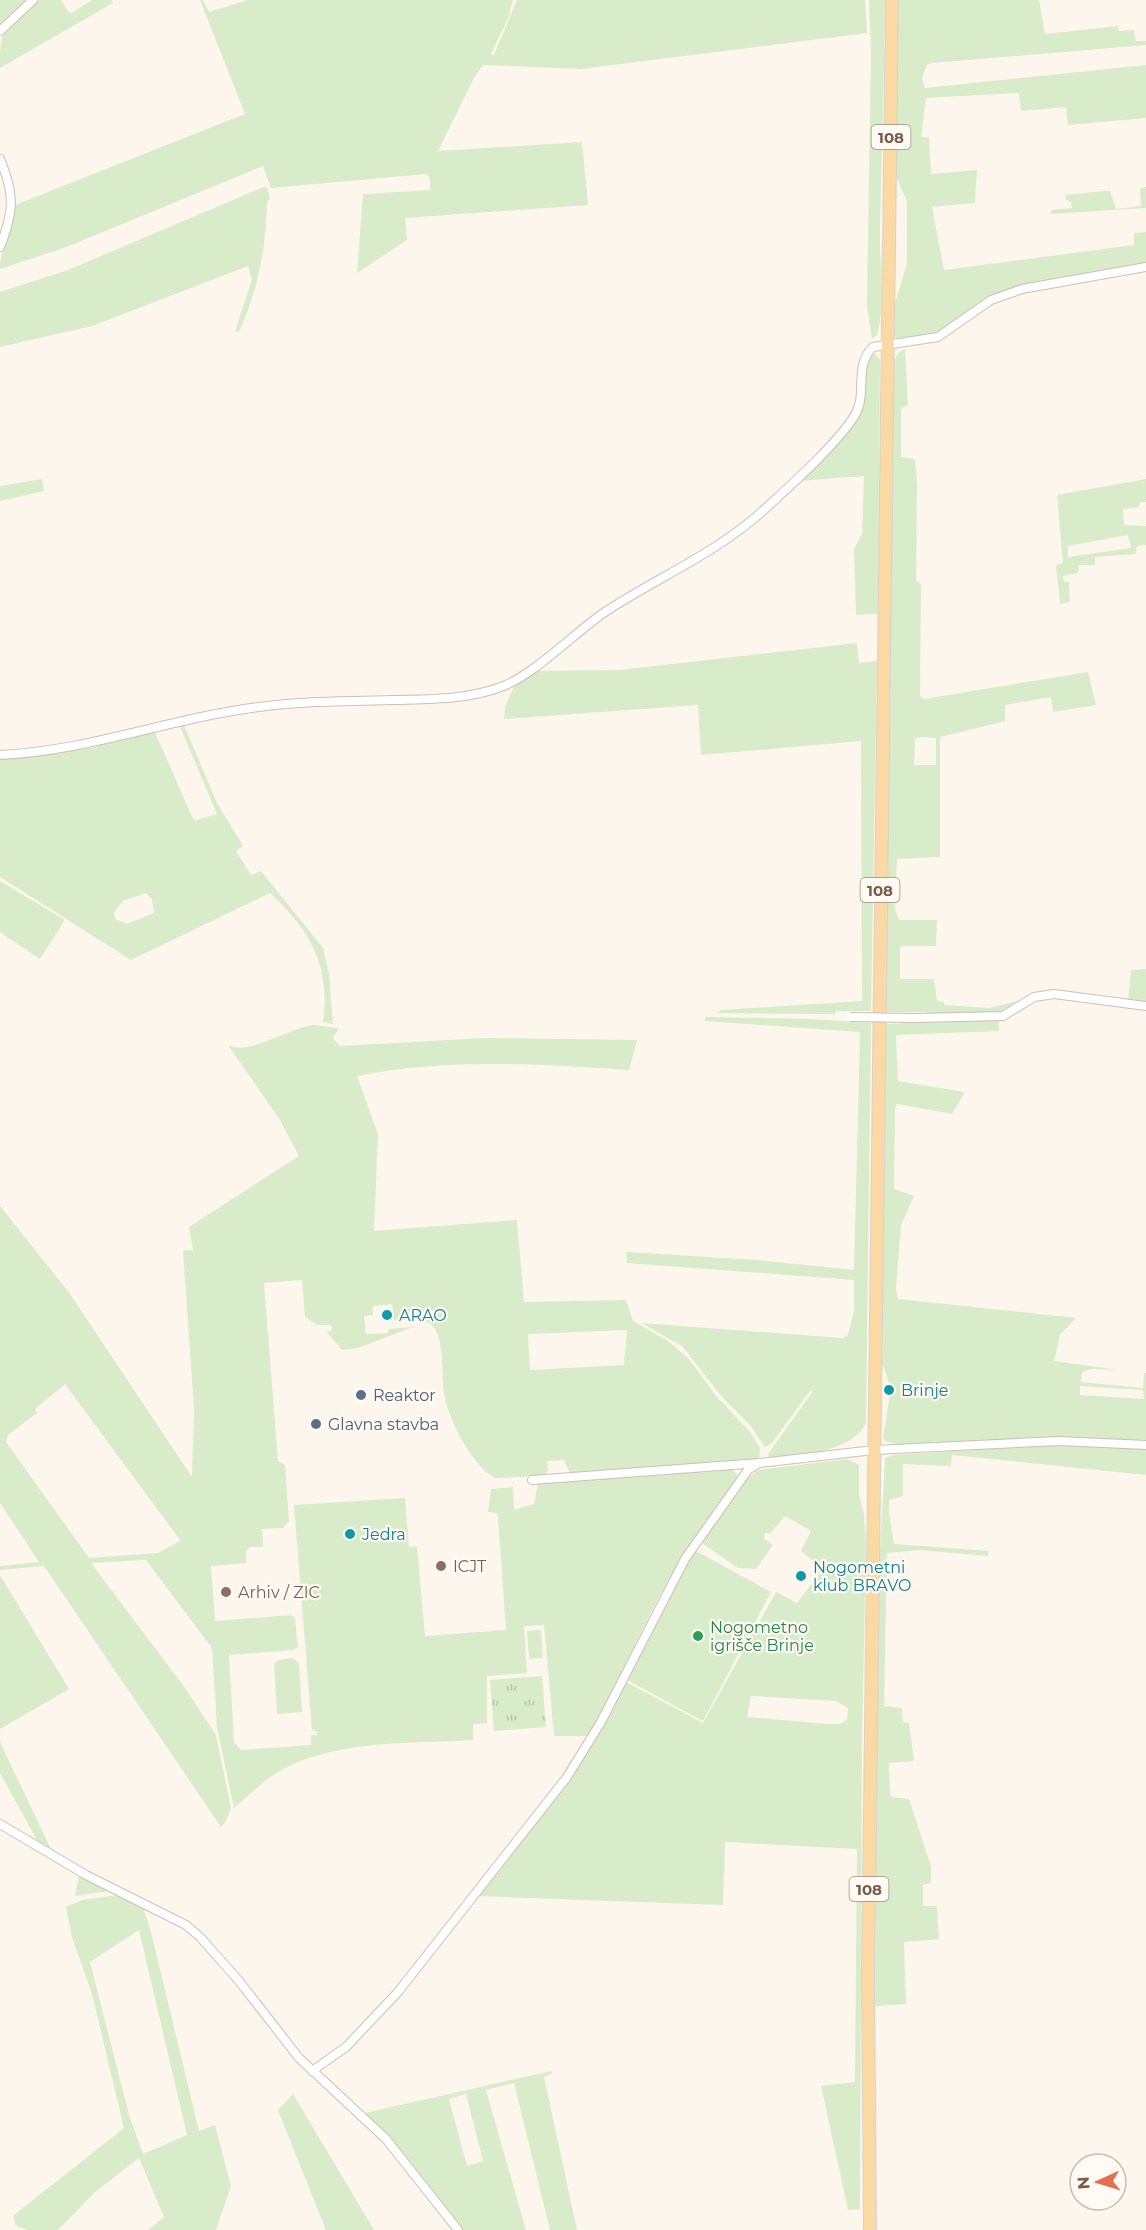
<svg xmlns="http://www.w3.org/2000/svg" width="1146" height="2230" viewBox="0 0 1146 2230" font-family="Montserrat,sans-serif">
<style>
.green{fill:#d8ecc9;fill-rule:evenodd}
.park{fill:url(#park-tufts)}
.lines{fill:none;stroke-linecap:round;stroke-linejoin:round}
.minor-casing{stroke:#d1beb0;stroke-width:10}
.primary-casing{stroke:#dad1cd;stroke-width:14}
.minor{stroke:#fff;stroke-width:8}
.primary{stroke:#fbd9a5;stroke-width:12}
.minor-bridge-casing{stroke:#d1beb0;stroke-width:10;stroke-linecap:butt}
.minor-bridge{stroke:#fff;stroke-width:8}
.culture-dot{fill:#0f9aa8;stroke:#fffaf3;stroke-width:2}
.service-dot{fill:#5c6f8a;stroke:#fffaf3;stroke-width:2}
.education-dot{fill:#8d6e63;stroke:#fffaf3;stroke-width:2}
.leisure-dot{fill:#2e9e5b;stroke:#fffaf3;stroke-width:2}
.labels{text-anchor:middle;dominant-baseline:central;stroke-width:4.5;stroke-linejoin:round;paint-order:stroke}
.shield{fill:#fffaf3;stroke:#a28b7f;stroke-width:1.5}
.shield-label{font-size:15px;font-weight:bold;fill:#7a5c4d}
.culture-label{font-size:16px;fill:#0d838f;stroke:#fffaf3;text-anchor:start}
.service-label{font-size:16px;fill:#4e5e75;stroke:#fffaf3;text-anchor:start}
.education-label{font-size:16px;fill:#785e54;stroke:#fffaf3;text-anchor:start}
.leisure-label{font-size:16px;fill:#27864d;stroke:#fffaf3;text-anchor:start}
</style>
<defs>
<pattern id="park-tufts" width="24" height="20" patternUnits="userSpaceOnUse" patternTransform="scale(1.5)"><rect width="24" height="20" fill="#d8ecc9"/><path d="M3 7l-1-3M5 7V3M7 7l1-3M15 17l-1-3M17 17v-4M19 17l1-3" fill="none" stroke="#b4c2a5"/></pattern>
</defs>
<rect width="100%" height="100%" fill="#fdf6ec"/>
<path class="green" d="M 0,0 L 26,0 L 0,25 Z
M 37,0 L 61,0 L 70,14 L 92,0 L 111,0 L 113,3 L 0,68 C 0,24 4,27 37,0 Z
M 200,0 L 203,0 L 209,12 L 248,0 L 513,0 L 509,16 L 491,54 L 494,55 L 517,0 L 865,0 L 867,33 L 581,69 L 483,65 L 475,76 L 438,151 L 582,142 L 588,205 L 405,218 L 407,240 L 357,273 L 363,194 L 430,190 L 430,178 L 426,174 L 271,188 L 263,166 L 64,248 L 0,269 C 0,246 12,227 15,205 L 245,114 Z
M 869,0 L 885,0 C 884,75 882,150 880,225 C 879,261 886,300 877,335 L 872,339 L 867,306 L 871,49 Z
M 898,0 L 1039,0 L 1045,34 L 1118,26 L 1119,31 L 1134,30 L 1136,41 L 1146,41 L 1146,45 L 931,63 L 927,65 L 922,77 L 925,88 L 1146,65 L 1146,118 L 1068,125 L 1066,107 L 1021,111 L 1019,93 L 926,98 L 921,137 L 929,137 L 931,174 L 977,170 L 975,203 L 932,207 L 944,270 L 1134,245 L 1134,233 L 1146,232 L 1146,264 L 1021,285 L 983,301 L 943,331 L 933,335 L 899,340 L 894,335 L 893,311 L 907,263 L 907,201 L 896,177 Z
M 266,186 L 270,198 L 267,202 C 266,248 258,290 239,332 L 235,331 L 252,280 L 248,266 L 92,326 L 0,347 L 0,292 L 68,270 Z
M 1146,187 L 1146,208 L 1050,214 L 1052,210 L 1072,208 L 1071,202 L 1066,200 L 1065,195 L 1104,191 L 1110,191 L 1116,209 L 1141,206 L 1140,188 Z
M 905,349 L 908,405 L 901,409 L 901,457 L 915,459 L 917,484 L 916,581 L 921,584 L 920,696 L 924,699 L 1088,672 L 1096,705 L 1053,712 L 1051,697 L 1005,705 L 1005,721 L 940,737 L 940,857 L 897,859 L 895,910 L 899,920 L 937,920 L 936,946 L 900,946 L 900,979 L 934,979 L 937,1001 L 944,1002 L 944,1005 L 989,1008 L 1022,1000 L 997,1014 L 928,1016 L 925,1012 L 886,1012 L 893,364 L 898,353 ZM 923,737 L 936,738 L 936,765 L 914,765 L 915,738 Z
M 874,353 L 880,360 L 878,614 L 856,615 L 854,549 L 862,534 L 864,476 L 798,481 L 854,420 L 865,364 Z
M 42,479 L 44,491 L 0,501 L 0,486 Z
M 1146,479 L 1146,502 L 1140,502 L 1139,507 L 1123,509 L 1124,525 L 1146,526 L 1146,545 L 1137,546 L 1136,554 L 1095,557 L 1095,565 L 1079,565 L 1078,573 L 1063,576 L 1064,582 L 1069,582 L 1070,602 L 1060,604 L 1056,565 L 1063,563 L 1057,495 ZM 1128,535 L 1131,548 L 1068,557 L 1068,546 Z
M 857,643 L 859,663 L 877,661 L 871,1011 L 836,1011 L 834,1014 L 716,1013 L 721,1010 L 862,1001 L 861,741 L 701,755 L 698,705 L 504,719 L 505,707 L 515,684 L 533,671 L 619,670 Z
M 183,723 L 217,803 L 243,846 L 236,851 L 251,875 L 261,871 L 323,948 L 329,974 L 333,1024 L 323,1022 C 331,966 310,930 270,893 L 131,960 L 0,877 L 0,758 L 91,748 L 154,730 L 194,821 L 217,814 L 179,724 ZM 146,893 L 152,899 L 154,913 L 127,924 L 115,919 L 114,912 L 123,901 Z
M 0,881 L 65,920 L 40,959 L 0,932 Z
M 1146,969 L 1146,1004 L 1128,1003 L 1131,970 Z
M 705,1017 L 810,1019 L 871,1023 L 866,1423 C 853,1452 798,1456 770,1458 L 768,1454 L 813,1391 L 810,1391 L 772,1443 L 765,1447 L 750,1425 L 723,1398 L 682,1346 L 641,1323 L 843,1338 L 848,1335 L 854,1311 L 854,1280 L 627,1263 L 626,1252 L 758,1260 L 854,1270 L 860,1032 L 705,1021 Z
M 991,1019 L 999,1020 L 999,1031 L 896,1035 L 898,1081 L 965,1092 L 952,1114 L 897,1104 L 895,1109 L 894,1189 L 914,1196 L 901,1225 L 896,1289 L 898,1299 L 1076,1318 L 1060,1335 L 1054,1361 L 1118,1370 L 1091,1369 L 1082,1372 L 1081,1382 L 1143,1388 L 1144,1373 L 1146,1373 L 1146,1441 L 946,1445 L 936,1441 C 921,1449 903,1445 887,1442 L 883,1438 L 891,1388 L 882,1363 L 886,1024 ZM 1080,1386 L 1143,1390 L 1144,1399 L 1080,1395 Z
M 314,1025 L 339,1028 L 333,1038 L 340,1046 L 486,1038 L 637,1040 L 629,1070 C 540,1064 445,1058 357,1076 L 378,1134 L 374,1231 L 517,1220 L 524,1302 L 626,1300 L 633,1321 L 668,1341 L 690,1360 L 716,1396 L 751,1433 L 760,1448 L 759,1459 L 570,1473 L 564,1460 L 547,1461 L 548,1470 L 544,1476 L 495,1478 C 472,1466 448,1419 444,1393 C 442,1377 444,1337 433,1326 C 423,1316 406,1319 394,1320 L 392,1304 L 373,1306 L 373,1315 L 364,1316 L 366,1334 L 388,1333 L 389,1329 L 413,1327 L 358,1348 L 342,1350 L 326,1331 L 332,1331 L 331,1325 L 318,1325 L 305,1317 L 302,1280 L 264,1283 L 278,1461 L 285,1465 L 289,1521 L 283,1528 L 262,1529 L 263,1547 L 250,1547 L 246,1551 L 246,1563 L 211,1566 L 215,1621 L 291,1615 L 295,1618 L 298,1647 L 294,1650 L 229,1655 L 234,1742 L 241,1750 L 311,1745 L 311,1735 L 317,1735 L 316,1731 L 312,1730 L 294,1505 L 405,1498 L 409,1547 L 417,1546 L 425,1636 L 506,1630 L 498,1517 L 497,1513 L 488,1512 L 491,1489 L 513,1487 L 514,1510 L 534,1504 L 538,1483 L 731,1469 L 737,1474 C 737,1499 705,1523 692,1542 C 651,1602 624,1672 590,1736 L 554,1736 L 544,1625 L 524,1626 L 527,1673 L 487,1676 L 487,1723 L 473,1724 L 473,1740 C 408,1744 330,1739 273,1775 C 259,1785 247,1797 234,1808 L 217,1727 L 212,1648 L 146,1560 L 91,1563 L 185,1688 L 216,1735 L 231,1808 L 226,1821 L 221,1827 L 44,1566 L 0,1570 L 0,1566 L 39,1562 L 0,1503 L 0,1206 L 70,1294 L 192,1477 L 194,1409 L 183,1251 L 193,1250 L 189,1227 L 299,1156 L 280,1120 L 228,1045 C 249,1056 287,1028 314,1025 ZM 627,1330 L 624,1365 L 530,1370 L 528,1334 ZM 65,1384 L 180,1540 L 180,1541 L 158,1553 L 89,1558 L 6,1442 L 8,1435 L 37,1413 L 35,1409 Z
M 1058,1445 L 1146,1448 L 1146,1475 L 952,1455 L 951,1466 L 903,1464 L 903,1496 L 889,1500 L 889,1513 L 894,1544 L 989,1551 L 988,1556 L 920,1550 L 887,1553 L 884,1706 L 902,1708 L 903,1722 L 909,1723 L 914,1761 L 889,1763 L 890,1794 L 891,1797 L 909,1799 L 931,1866 L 931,1883 L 923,1885 L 923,1906 L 937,1906 L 939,1939 L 904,1942 L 906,2004 L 875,2006 L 878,1590 L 885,1458 L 892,1455 Z
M 848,1459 L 859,1465 L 859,1495 L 864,1514 L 866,1545 L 862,1735 L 860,2209 L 848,2210 L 821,2086 L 855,2082 L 857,1849 L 725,1842 L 723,1905 L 475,1896 L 537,1820 L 624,1681 L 703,1723 L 776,1592 L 797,1603 L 823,1569 L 801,1551 L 811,1531 L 785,1516 L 770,1534 L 765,1532 L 764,1539 L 773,1545 L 756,1569 L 738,1568 L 703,1544 L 703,1537 L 745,1481 L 758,1470 ZM 751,1696 L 836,1701 L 848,1708 L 847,1720 L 840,1724 L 827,1724 L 747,1717 Z
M 694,1550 L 771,1592 L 703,1721 L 625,1679 Z
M 0,1575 L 69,1689 L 0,1729 Z
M 541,1630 L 543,1658 L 529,1659 L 527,1631 Z
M 293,1658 L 299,1663 L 302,1712 L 277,1714 L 274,1664 L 278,1660 Z
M 0,1742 L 49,1845 L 51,1850 L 38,1842 L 0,1773 Z
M 79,1875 L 109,1891 L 75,1896 Z
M 117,1895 L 143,1907 L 151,1932 L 199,2131 L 215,2125 L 231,2186 L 216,2230 L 148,2230 L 164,2217 L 139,2158 L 95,2192 L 58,2230 L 27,2230 L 15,2225 L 14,2215 L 124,2128 L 92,1994 L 72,1937 L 66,1907 L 82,1900 ZM 139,1930 L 187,2135 L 143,2154 L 129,2115 L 90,1962 Z
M 551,2071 L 552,2074 L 544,2077 L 577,2230 L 550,2230 L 514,2083 L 486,2090 L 526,2230 L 463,2230 L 385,2132 L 365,2113 ZM 466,2094 L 483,2161 L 467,2166 L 449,2099 Z
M 293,2094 L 374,2230 L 326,2230 L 278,2110 Z"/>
<path class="park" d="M 542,1676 L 546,1727 L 494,1731 L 490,1680 Z"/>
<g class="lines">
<defs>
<path id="minor" d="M 0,31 L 33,0
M 0,159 C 15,194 14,211 0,247
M 0,755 C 88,751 171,718 259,707 C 303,701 348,701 393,700 C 429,699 466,700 501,687 C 534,675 574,633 605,612 C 658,577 719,552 766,508 C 792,484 837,444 855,415 C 868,393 853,366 873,347 L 938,337 L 991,300 L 1022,289 L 1146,267
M 916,1018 L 1003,1016 L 1034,997 L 1054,994 L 1146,1006
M 532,1480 L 759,1463 L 874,1450 L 1059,1441 L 1146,1445
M 0,1824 L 86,1875 L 186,1925 L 200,1937 L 239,1981 L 299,2058 L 386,2139 L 458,2230
M 312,2071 L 346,2047 L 398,1992 L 567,1777 L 601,1722 L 685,1559 L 748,1470 L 759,1463"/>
<path id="primary" d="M 870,2230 L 868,1977 L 892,0"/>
</defs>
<use href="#minor" class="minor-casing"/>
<use href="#primary" class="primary-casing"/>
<use href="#minor" class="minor"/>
<use href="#primary" class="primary"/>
<defs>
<path id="minor-bridge" d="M 850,1017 L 916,1018"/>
</defs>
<use href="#minor-bridge" class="minor-bridge-casing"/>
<use href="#minor-bridge" class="minor-bridge"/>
</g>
<g class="culture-dot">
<circle cx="387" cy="1315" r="6"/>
<circle cx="889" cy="1390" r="6"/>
<circle cx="350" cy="1534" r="6"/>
<circle cx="801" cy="1576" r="6"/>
</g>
<g class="service-dot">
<circle cx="361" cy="1395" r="6"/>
<circle cx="316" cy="1424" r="6"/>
</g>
<g class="education-dot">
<circle cx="441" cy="1566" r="6"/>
<circle cx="226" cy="1592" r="6"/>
</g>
<circle class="leisure-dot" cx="698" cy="1636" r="6"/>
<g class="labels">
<g class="shield">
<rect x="871.5" y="125" width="39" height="24" rx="4.5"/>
<rect x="860.5" y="878" width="39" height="24" rx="4.5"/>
<rect x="849.5" y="1877" width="39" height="24" rx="4.5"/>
</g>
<g class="shield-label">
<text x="891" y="137">108</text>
<text x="880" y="890">108</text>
<text x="869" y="1889">108</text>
</g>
<g class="culture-label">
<text x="399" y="1315">ARAO</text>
<text x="901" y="1390">Brinje</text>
<text x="362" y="1534">Jedra</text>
<text x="813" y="1567">Nogometni<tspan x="813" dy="18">klub BRAVO</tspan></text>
</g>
<g class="service-label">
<text x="373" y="1395">Reaktor</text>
<text x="328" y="1424">Glavna stavba</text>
</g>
<g class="education-label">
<text x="453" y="1566">ICJT</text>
<text x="238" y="1592">Arhiv / ZIC</text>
</g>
<g class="leisure-label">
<text x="710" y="1627">Nogometno<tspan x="710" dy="18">igrišče Brinje</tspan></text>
</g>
</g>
<g transform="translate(1098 2182) rotate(266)"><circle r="28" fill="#fffaf3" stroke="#cabbb1" stroke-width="1.5"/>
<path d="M0-4.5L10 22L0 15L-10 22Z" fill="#e76f51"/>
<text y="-9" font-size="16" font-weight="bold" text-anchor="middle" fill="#7a5c4d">N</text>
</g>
</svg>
